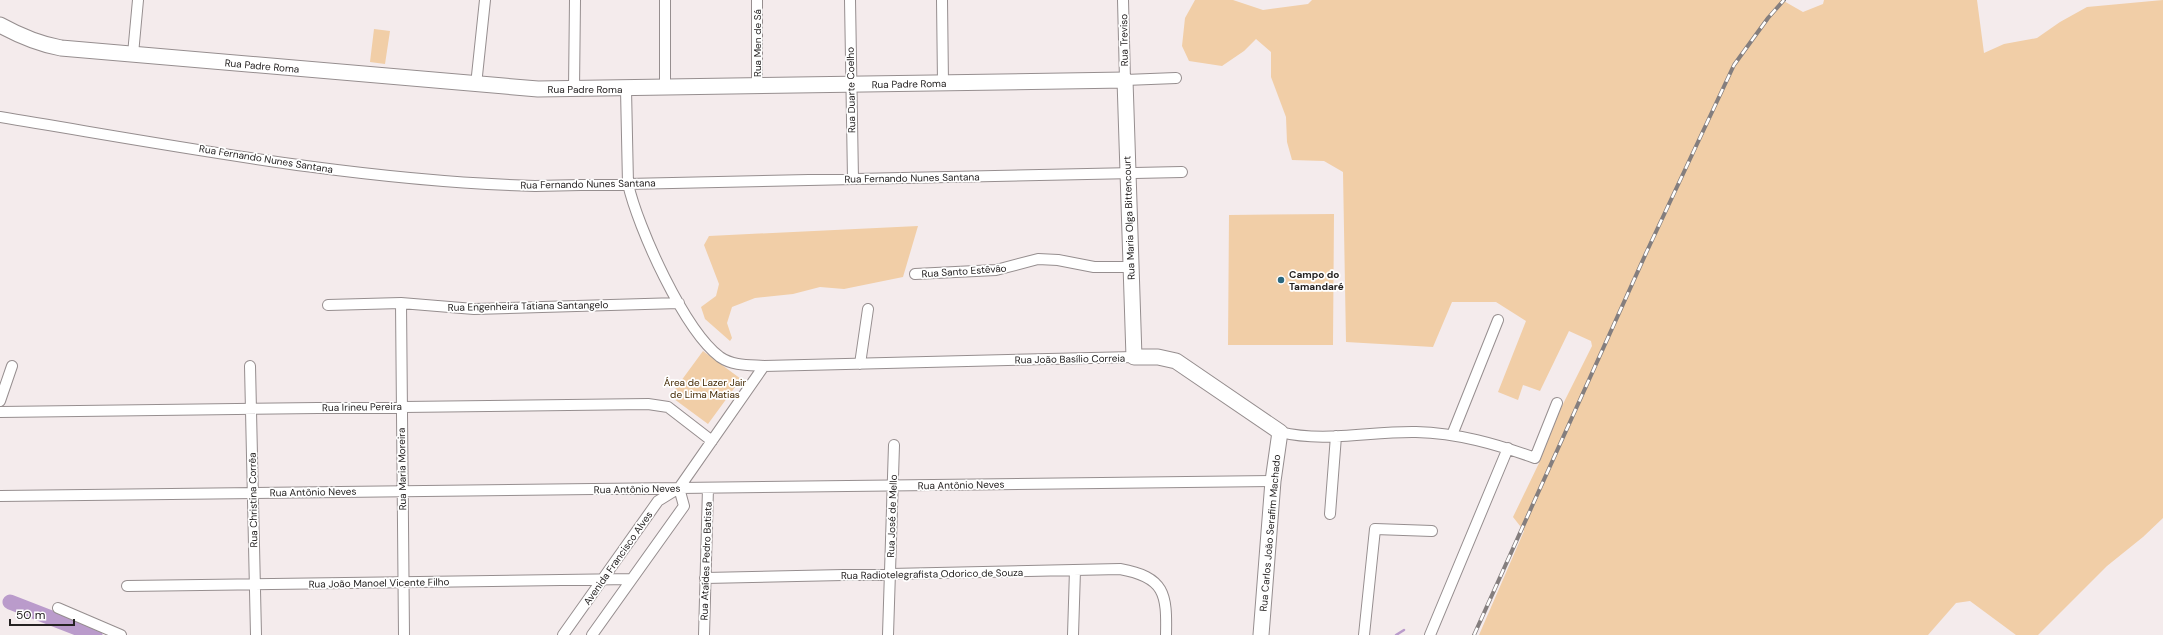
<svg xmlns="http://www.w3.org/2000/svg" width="2163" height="635" viewBox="0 0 2163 635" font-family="'DM Sans',sans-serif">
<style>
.green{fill:#f1cea7}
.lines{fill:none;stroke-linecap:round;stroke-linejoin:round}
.stream{stroke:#ba9bcb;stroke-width:2.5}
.river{stroke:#ba9bcb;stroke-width:15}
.street-casing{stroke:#968e8f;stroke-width:12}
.secondary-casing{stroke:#968e8f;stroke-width:17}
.street{stroke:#fff;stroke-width:10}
.secondary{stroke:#fff;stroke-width:15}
.rail-casing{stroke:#847e7e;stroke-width:4}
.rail{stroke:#fff;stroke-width:2.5;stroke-dasharray:8;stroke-linecap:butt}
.poi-dot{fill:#2b687f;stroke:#fff;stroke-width:1.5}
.labels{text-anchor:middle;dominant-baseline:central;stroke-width:3.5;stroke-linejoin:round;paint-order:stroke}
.street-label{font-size:10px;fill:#252222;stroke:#fff}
.poi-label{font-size:10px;font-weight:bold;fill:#252222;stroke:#fff;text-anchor:start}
.park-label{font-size:10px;fill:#432903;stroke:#fff}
</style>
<rect width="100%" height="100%" fill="#f4ebec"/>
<path class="green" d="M 1195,0 L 1233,0 L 1263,10 L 1308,4 L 1312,0 L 1782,0 L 1803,12 L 1823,4 L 1824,0 L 1977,0 L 1984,53 L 2004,44 L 2037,38 L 2060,22 L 2087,7 L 2163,0 L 2163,518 L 2143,537 L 2107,566 L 2038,635 L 2016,635 L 1970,601 L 1956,603 L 1928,635 L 1479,635 L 1524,531 L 1513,517 L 1540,461 L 1550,430 L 1592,346 L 1591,341 L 1569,331 L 1540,391 L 1523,385 L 1518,400 L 1498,392 L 1526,321 L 1496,302 L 1452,302 L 1433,347 L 1346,342 L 1343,172 L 1324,161 L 1292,160 L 1287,142 L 1286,117 L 1271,77 L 1271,52 L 1256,39 L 1244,51 L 1222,66 L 1189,61 L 1182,46 L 1185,18 Z
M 374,29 L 390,31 L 385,64 L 370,62 Z
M 1334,214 L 1333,345 L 1228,345 L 1229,215 Z
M 918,226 L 903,277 L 844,289 L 820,287 L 793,294 L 755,298 L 732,307 L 727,323 L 732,338 L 730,341 L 705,319 L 701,307 L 716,296 L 719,284 L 704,245 L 709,236 Z
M 703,351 L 741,379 L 708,424 L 670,396 Z"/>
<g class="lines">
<path class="stream" d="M 1396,635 L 1404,630"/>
<path class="river" d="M 10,602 L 95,635"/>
<defs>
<path id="street" d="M 665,0 L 665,88
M 757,0 L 757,86
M 850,0 L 853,179
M 942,0 L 943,83
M 1123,0 L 1125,80 L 1176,78
M 133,54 L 138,0
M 476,85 L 485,0
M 574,89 L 575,0
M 626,89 L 628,184 C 638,228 684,330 720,357 C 733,366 749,365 764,366 L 1134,357
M 0,117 C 177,146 355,181 535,186 L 1182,172
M 915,274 L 996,270 L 1038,259 L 1058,260 L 1094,267 L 1130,267
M 401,303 L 404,635
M 328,305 L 401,303 L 474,309 L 679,303
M 860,364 L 868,309
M 250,366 L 256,635
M 0,401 L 12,366
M 0,412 L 648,404 L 668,407 L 712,441
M 1280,432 C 1324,443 1371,431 1416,432 C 1458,433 1496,444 1535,458 L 1557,403
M 1452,435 L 1498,320
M 0,496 L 1273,481
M 1330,514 L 1336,436
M 705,578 L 1120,569 C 1165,577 1167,594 1166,635
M 127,586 L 631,579
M 58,608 L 121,635
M 563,635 L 658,501 L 679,488 L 764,366
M 592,635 L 684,506 L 679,488
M 704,635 L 708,488
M 888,635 L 894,445
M 1073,635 L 1075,570
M 1364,635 L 1375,529 L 1432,531
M 1430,635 L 1508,448"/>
<path id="secondary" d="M 0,25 C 20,36 39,44 61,48 L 538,89 L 1125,80 L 1134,357 L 1158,357 L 1176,361 L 1280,432 L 1273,481 L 1261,635"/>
</defs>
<use href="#street" class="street-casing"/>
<use href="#secondary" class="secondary-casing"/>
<use href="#street" class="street"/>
<use href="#secondary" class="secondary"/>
<defs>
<path id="rail" d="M 1474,635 L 1647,251 L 1734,65 L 1768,18 L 1784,0"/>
</defs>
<use href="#rail" class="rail-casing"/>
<use href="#rail" class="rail"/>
</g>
<circle class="poi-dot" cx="1281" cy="280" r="4"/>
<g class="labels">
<g class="street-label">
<text transform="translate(1124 40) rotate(-91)">Rua Treviso</text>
<text transform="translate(757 43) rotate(-90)">Rua Men de Sá</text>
<text transform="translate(262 66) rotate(5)">Rua Padre Roma</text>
<text transform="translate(909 84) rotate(-1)">Rua Padre Roma</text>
<text x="585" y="89">Rua Padre Roma</text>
<text transform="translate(851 90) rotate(-91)">Rua Duarte Coelho</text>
<text transform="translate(266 159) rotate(9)">Rua Fernando Nunes Santana</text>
<text transform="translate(912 178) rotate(-1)">Rua Fernando Nunes Santana</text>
<text transform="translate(588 184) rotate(-1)">Rua Fernando Nunes Santana</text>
<text transform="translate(1129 218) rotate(-92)">Rua Maria Olga Bittencourt</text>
<text transform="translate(964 271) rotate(-4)">Rua Santo Estêvão</text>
<text transform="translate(528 306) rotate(-1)">Rua Engenheira Tatiana Santangelo</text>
<text transform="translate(1070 359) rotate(-1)">Rua João Basílio Correia</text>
<text transform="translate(362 407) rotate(-1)">Rua Irineu Pereira</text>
<text transform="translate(402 469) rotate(-91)">Rua Maria Moreira</text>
<text transform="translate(961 485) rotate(-1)">Rua Antônio Neves</text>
<text transform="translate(637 489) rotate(-1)">Rua Antônio Neves</text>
<text transform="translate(313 492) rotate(-1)">Rua Antônio Neves</text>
<text transform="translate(253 500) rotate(-91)">Rua Christina Corrêa</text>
<text transform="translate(892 516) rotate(-88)">Rua José de Mello</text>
<text transform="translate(1270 533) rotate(-85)">Rua Carlos João Serafim Machado</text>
<text transform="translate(618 558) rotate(-55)">Avenida Francisco Alves</text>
<text transform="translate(706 561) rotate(-88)">Rua Ataídes Pedro Batista</text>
<text transform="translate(932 574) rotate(-1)">Rua Radiotelegrafista Odorico de Souza</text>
<text transform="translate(379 583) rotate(-1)">Rua João Manoel Vicente Filho</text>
</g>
<g class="poi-label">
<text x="1289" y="274">Campo do<tspan x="1289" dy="12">Tamandaré</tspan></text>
</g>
<g class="park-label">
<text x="705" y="382">Área de Lazer Jair<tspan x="705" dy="12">de Lima Matias</tspan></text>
</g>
</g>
<path d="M10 619v6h64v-6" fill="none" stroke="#252222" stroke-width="2"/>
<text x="16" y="619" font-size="12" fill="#252222" stroke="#ffffff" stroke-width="3" paint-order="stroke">50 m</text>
</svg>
